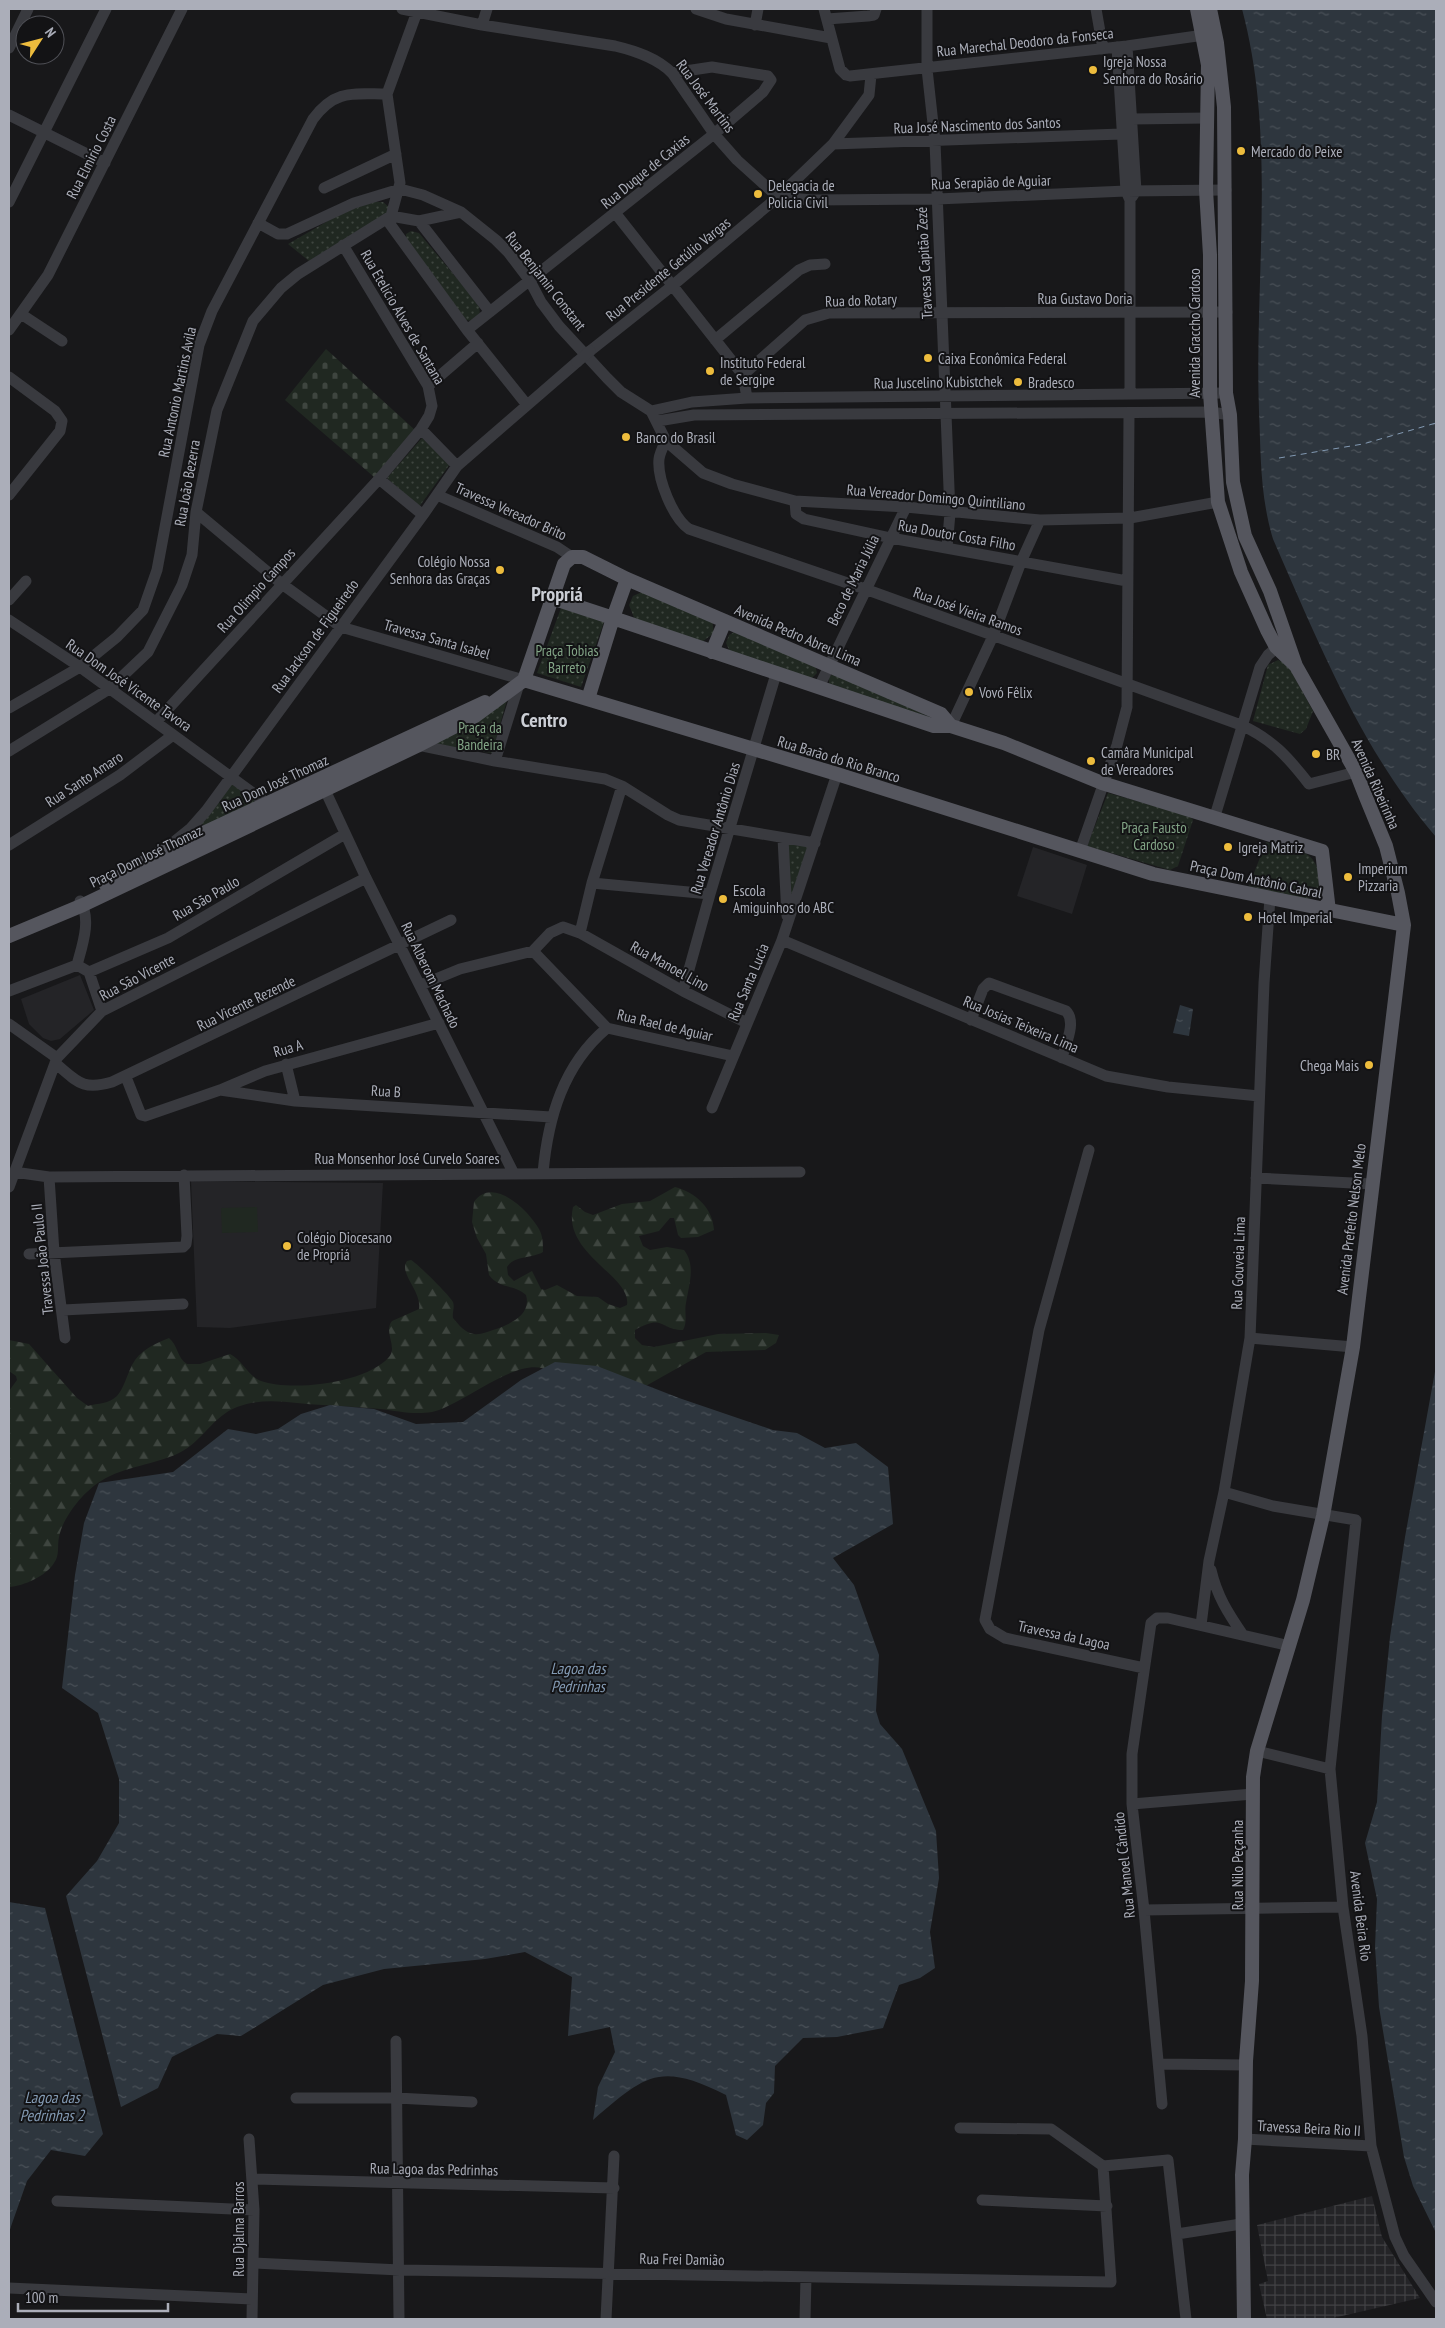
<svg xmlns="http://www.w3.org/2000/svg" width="1445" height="2328" viewBox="0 0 1445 2328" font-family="'PT Sans Narrow',sans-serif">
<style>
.built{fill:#242427}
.industrial{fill:url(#industrial-grid)}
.forest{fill:url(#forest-firs)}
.cemetery{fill:url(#cemetery-stones)}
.park{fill:url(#park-dots)}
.pitch{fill:#202821}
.water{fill:url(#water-ripples)}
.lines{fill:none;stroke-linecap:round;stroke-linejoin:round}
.ferry{stroke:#839ab3;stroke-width:1;stroke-dasharray:6 5;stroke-linecap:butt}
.minor{stroke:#393a3f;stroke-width:11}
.major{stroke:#55565e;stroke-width:14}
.minor-bridge{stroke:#393a3f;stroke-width:11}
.poi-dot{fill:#edbc3d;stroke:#131315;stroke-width:2}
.labels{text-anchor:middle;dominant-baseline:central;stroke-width:4;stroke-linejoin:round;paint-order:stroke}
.street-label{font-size:15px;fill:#abaeb9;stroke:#131315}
.poi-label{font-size:15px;fill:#abaeb9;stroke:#131315;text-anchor:start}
.park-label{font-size:15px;fill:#82a486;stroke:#131315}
.water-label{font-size:16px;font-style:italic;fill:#839ab3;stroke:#131315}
.district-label{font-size:20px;font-weight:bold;fill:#cbced5;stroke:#131315}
</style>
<defs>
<pattern id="industrial-grid" width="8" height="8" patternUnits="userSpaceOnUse" patternTransform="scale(1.25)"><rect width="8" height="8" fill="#242427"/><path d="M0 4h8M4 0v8" fill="none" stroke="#414144"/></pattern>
<pattern id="forest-firs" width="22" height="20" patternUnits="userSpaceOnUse" patternTransform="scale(1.25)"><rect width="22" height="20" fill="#202821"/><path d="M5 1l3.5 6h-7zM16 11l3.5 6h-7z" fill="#3e453f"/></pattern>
<pattern id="cemetery-stones" width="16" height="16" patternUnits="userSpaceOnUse" patternTransform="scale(1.25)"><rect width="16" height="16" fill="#202821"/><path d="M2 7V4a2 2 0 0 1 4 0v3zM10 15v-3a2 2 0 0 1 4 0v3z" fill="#3e453f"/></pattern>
<pattern id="park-dots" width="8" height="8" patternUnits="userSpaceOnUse" patternTransform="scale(1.25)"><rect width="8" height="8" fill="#202821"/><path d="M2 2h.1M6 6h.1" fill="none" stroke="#3e453f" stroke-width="1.8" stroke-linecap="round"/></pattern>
<pattern id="water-ripples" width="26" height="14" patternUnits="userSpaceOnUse" patternTransform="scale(1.25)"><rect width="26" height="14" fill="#2e363e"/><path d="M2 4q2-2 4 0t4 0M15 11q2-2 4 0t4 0" fill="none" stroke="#4a5158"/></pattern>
</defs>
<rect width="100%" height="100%" fill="#18181a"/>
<path class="built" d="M 1033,847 L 1087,865 L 1072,914 L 1017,896 Z
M 80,975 L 94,1010 L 60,1039 L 51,1041 L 43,1038 L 29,1024 L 21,999 Z
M 191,1181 L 383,1183 L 376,1308 L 230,1328 L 197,1327 Z"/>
<path class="industrial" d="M 1372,2196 L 1382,2237 L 1420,2298 L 1329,2319 L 1267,2319 L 1259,2284 L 1268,2281 L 1257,2225 Z"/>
<path class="forest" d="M 675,1187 C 695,1192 713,1208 714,1230 L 698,1237 L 681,1238 L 678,1235 L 674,1218 L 670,1218 L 659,1231 L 639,1236 L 643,1246 L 650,1250 L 667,1247 L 684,1250 C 696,1265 689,1285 686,1303 C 684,1311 688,1322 683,1330 C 660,1330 664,1313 635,1330 L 635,1338 L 642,1345 L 654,1347 L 718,1334 L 766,1333 L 779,1335 L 776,1343 L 765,1350 L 706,1352 L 644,1387 L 549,1371 C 520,1353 462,1406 432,1412 C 413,1415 398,1411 380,1409 C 361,1407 342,1406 323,1405 C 294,1404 266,1396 237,1407 C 213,1416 202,1442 179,1453 C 154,1465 125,1466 101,1481 C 83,1492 63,1517 59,1537 C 57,1546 60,1555 54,1563 C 46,1576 24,1586 9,1587 L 9,1391 L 17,1380 L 16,1376 L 9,1371 L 9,1340 L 29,1344 L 77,1398 L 88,1406 C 98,1403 109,1404 117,1396 C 124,1388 127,1375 132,1365 C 140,1350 154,1344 169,1338 C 178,1345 177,1358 187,1364 L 200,1364 L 230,1354 C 242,1360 249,1377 261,1381 C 292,1392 367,1383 389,1357 C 398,1347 383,1332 392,1321 L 419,1309 C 422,1291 398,1273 407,1261 L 411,1260 C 417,1263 451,1297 453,1302 C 455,1308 452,1312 453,1318 C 459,1325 465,1333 474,1334 C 481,1335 486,1332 493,1330 C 508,1325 532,1316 526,1295 C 514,1284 499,1289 489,1275 L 486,1254 L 477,1238 L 472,1222 L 474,1202 C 493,1175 529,1211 539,1229 C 543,1236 543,1244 543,1252 C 531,1259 515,1255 507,1267 L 508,1275 L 514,1281 L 532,1271 L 541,1289 L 545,1290 L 557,1285 L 577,1296 L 598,1297 L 608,1304 L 620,1308 L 627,1305 C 632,1276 562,1254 573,1207 L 576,1205 L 585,1212 L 593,1215 L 622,1204 L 650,1201 Z"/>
<path class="cemetery" d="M 326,349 L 415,430 L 374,477 L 285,400 Z"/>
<path class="park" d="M 372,202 L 383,202 L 390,208 L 386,214 L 309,261 L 288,244 L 340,214 Z
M 411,231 L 419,233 L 479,305 L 480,315 L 472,321 L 466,320 L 406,239 L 406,234 Z
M 422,438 L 450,464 L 419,507 L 387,478 Z
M 642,592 L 712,620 L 714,633 L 702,642 L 635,620 L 629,605 L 633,596 Z
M 561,608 L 604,622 L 581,687 L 537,673 Z
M 736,631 L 815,665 L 817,673 L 811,679 L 730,652 L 726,643 L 729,635 Z
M 1278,660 L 1288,665 L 1313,711 L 1306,729 L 1300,734 L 1253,721 L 1268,665 Z
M 834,673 L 947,725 L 829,684 L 829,677 Z
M 507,700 L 492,753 L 431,746 Z
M 230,783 L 260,803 L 206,827 L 201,823 Z
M 1108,793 L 1190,816 L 1193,820 L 1178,866 L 1170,870 L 1087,846 Z
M 1266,842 C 1299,850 1324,849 1318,893 L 1313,898 L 1305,899 L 1249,886 Z
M 787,843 L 809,847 L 790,905 Z"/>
<path class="pitch" d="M 257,1207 L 258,1232 L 222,1233 L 221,1208 Z"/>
<path class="water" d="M 1242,9 L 1436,9 L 1436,837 C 1362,751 1318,642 1273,539 C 1260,496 1261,456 1259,412 C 1254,278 1277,140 1242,9 Z
M 1180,1005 L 1193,1009 L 1189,1036 L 1173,1033 Z
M 555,1362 L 597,1366 L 679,1398 L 773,1430 L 797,1433 L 825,1448 L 856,1443 L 888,1467 L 893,1524 L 833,1558 L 854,1585 L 879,1655 L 876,1711 L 880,1724 L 902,1749 L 936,1831 L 939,1878 L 930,1932 L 935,1968 L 920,1978 L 899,1985 L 883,2028 L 837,2037 L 803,2038 L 775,2066 L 774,2093 L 766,2103 L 763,2125 L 747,2140 L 736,2135 L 726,2095 C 660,2062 646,2074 593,2120 L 598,2087 L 615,2052 L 610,2027 L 568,2036 L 572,1977 L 525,1952 L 485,1959 L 384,1969 L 323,1985 L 241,2036 L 217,2034 L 172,2057 L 158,2088 L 121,2107 L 66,1896 L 97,1861 L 119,1823 L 119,1779 L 98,1713 L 62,1688 L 75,1575 L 84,1523 L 99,1483 L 173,1472 L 228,1429 L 256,1434 L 278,1429 L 301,1414 L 330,1405 L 374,1409 L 416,1424 L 463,1422 L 521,1380 Z
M 1436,1366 L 1436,2233 L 1413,2186 L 1404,2157 L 1379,2007 L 1375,1947 L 1377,1899 L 1365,1843 L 1377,1802 L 1382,1716 L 1390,1637 L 1405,1537 Z
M 9,1902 L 45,1908 L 103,2134 L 85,2156 L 51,2150 L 27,2181 L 9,2232 Z"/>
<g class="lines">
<path class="ferry" d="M 1279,458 L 1363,444 L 1436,423"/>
<path class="minor" d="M 402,9 L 482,25 L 615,46 C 636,51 657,58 672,73 L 714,134 L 737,160 L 778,197 L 812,200 L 937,199 L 1126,191 L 1226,190
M 696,9 L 726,19 L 831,38
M 824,9 L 840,69 L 846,75 L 850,76 L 1127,46 L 1204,35
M 927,9 L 927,69 L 935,142 L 950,513 L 947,548
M 1096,9 L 1103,49
M 827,19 L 868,16 L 874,15 L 876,9
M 482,25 L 487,9
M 755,25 L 758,9
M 1127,46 L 1136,191 L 1132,197
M 1117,47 L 1126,191 L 1130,200 L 1130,394
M 9,48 L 28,9
M 9,115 L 105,163
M 1131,119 L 1207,118
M 833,144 L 1121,134
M 324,188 L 396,154
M 9,202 L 106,9
M 616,214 L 743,375 L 747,398
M 391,216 L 419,221 L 461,212
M 387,220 L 467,330 L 527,405
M 419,221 L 490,312
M 258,223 L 278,234 L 287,234 L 354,203 L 400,189 L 423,195 L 461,212 L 496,240 L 508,252 L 530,281 L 541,302 L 559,326 L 607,378 L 621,392 L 651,411 L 666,441 L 703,473 L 732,484 L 795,501 L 906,507 L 1040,520 L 1130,518 L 1218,502
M 21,314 L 62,341
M 9,330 L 48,275 L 182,9
M 467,330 L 714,134 L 763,92 L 771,80 L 768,76 L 712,67 L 672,73
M 715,340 L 799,270 L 810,265 L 825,264
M 590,351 L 672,286 L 778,197 L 833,144 L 869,95 L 871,75
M 743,375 L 805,320 L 829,313 L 1227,312
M 9,377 L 55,411 L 62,421 L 60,431 L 9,495
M 428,386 L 478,343
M 651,411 L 692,402 L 747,398 L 1226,393
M 658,421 L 694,415 L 1211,412 L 1230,415
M 421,429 L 457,466
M 666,441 C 663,447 660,452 659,459 C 657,479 673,518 689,529 L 865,589 L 1241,725 C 1272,739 1288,757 1309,784 L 1356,772
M 379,479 L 423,515
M 437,495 L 557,547 L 572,557
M 795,501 L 796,514 L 804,519 L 891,538 L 1127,581
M 196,512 L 282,584 L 341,627 L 524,680
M 9,600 L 26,581
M 9,620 L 80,667 L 268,804
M 819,687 L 906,507
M 9,708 L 80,667 L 117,637 L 143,610 L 157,570 L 199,345 L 212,311 L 313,119 C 335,89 353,94 387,94
M 156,722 L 379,479 L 421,429 L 429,416 L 432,406 L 428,386 L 343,245
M 951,726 L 993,636 L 1021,562 L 1040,520
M 413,744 L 495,761 L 605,779 L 622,786 L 668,815 L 679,820 L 815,843
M 9,751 L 109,689 L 148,652 L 182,585 L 192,555 L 196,512 L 217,410 L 253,321 L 281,288 L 298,274 L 391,216 L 400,183 L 387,94 L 418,9
M 495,761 L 519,684
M 325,790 L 366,878 L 513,1172
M 1215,816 L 1260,667 L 1268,655 L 1282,643
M 783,838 L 787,916
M 9,845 L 120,775 L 173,735
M 170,845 L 191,828 L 206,811 L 423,515 L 457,466 L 577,362
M 1080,851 L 1117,745 L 1127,707 L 1129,414
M 592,883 L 710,894
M 580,933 L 592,883 L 622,786
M 782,940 L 1106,1076 L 1168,1087 L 1259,1096
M 533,951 L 607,1028 L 733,1056
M 77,965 L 89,972 L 168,938 L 345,834
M 77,965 C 82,946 92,919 80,901
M 89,972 L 102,1011
M 421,985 L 460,969 L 533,951 L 550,933 L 563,927 L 580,933 L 683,991 L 747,1023
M 9,991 L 77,965
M 683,991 L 710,894 L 776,674
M 971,1020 L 983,989 L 989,983 L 1066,1011 C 1077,1022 1065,1045 1062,1058
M 9,1024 L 57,1058
M 55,1063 C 77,1081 82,1091 112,1082 L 451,920
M 286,1064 L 295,1101
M 126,1077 L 141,1115 L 145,1116 L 220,1090 L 265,1071 L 439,1023
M 220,1090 L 295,1101 L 551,1117
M 712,1108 L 782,940 L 837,774
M 1089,1150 L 1039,1330 L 985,1620 L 990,1629 L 1005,1638 L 1144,1668
M 14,1172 L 49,1177 L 800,1172
M 543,1173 C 548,1118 563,1065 607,1028
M 49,1177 L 54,1252 L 65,1338
M 1256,1178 L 1372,1184
M 9,1187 L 57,1058 L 102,1011 L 366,878
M 29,1254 L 183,1247 L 186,1244 L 187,1236 L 184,1175
M 63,1310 L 183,1304
M 1250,1338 L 1353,1347
M 1224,1492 L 1273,1506 L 1356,1520 L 1330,1769 L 1343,1907 L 1362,2036 L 1371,2146 L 1395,2237 L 1404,2256 L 1436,2302
M 1211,1570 C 1217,1596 1228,1613 1243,1635
M 1201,1625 L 1209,1561 L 1224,1492 L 1250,1338 L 1264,983 L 1270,898
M 1257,1751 L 1330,1769
M 1132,1804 L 1253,1794
M 1144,1910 L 1343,1907
M 396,2041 L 399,2319
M 1159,2064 L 1246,2065
M 296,2098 L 397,2098 L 472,2102
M 1162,2104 L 1144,1910 L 1132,1804 L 1132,1754 L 1151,1623 L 1157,1618 L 1168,1618 L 1290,1646
M 960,2128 L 1051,2129 L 1103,2166 L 1168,2160 L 1186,2319
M 249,2139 L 254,2210 L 252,2319
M 1245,2139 L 1371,2146
M 253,2179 L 614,2188
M 982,2200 L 1107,2206
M 57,2201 L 254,2210
M 1177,2234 L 1241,2224
M 253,2263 L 400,2270 L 1111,2282 L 1103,2166
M 9,2288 L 252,2299
M 606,2319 L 614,2156
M 805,2319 L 806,2277"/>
<path class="major" d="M 1197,9 L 1208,65 L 1206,190 L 1210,255 L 1210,393 L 1218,502 L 1241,572 L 1267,630 L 1276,647 L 1296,666
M 1210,9 L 1217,43 L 1224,107 L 1226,393 L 1230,415 L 1233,482 L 1245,536 L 1270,591 L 1296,666 L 1356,772 L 1365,795 L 1386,846 L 1398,893 L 1404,925 L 1353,1347 L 1323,1516 L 1303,1600 L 1257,1751 L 1253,1777 L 1252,1981 L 1246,2061 L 1245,2139 L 1242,2175 L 1244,2319
M 552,598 L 613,618 L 627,579
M 712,652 L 725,621
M 524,680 L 837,774 L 1153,874 L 1404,925
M 524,680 L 564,564 L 572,557 L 583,557 L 627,579 L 941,714 L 951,726
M 588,699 L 613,618 L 934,726 L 951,726 L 1004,743 L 1102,783 L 1322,851 L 1329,911
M 106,885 L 158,854 L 485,702
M 9,936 L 83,905 L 417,746 L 475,716 L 524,680"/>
<path class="minor-bridge" d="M 577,362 L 590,351"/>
</g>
<g class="poi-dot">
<circle cx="1093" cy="70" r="5"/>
<circle cx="1241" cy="151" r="5"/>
<circle cx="758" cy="194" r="5"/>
<circle cx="928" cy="358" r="5"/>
<circle cx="710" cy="371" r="5"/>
<circle cx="1018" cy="382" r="5"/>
<circle cx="626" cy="437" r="5"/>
<circle cx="500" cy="570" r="5"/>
<circle cx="969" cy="692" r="5"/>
<circle cx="1316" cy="754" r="5"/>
<circle cx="1091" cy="761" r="5"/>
<circle cx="1228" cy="847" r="5"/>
<circle cx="1348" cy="877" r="5"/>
<circle cx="723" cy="899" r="5"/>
<circle cx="1248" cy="917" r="5"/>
<circle cx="1369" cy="1065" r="5"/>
<circle cx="287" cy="1246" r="5"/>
</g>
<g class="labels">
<g class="street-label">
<text transform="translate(1025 42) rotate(-6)">Rua Marechal Deodoro da Fonseca</text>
<text transform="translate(706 96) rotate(53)">Rua José Martins</text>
<text transform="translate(977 125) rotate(-2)">Rua José Nascimento dos Santos</text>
<text transform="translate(91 157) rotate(-63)">Rua Elmirio Costa</text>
<text transform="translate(645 171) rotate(-39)">Rua Duque de Caxias</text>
<text transform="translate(991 182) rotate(-2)">Rua Serapião de Aguiar</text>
<text transform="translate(924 263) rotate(-93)">Travessa Capitão Zezé</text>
<text transform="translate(668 269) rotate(-39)">Rua Presidente Getúlio Vargas</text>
<text transform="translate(546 281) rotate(52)">Rua Benjamin Constant</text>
<text x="1085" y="298">Rua Gustavo Doria</text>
<text transform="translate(861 300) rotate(-2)">Rua do Rotary</text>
<text transform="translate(403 317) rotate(60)">Rua Etelício Alves de Santana</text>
<text transform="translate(1194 333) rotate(-90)">Avenida Graccho Cardoso</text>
<text transform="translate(938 382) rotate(-1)">Rua Juscelino Kubistchek</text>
<text transform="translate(177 392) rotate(-78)">Rua Antonio Martins Avila</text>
<text transform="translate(187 483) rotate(-80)">Rua João Bezerra</text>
<text transform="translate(936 497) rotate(5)">Rua Vereador Domingo Quintiliano</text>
<text transform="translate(511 511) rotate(24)">Travessa Vereador Brito</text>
<text transform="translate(957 535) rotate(10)">Rua Doutor Costa Filho</text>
<text transform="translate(853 580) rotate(-64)">Beco de Maria Júlia</text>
<text transform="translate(256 590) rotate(-48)">Rua Olimpio Campos</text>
<text transform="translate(968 611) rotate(20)">Rua José Vieira Ramos</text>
<text transform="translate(798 635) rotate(23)">Avenida Pedro Abreu Lima</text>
<text transform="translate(315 636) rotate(-54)">Rua Jackson de Figueiredo</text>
<text transform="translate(437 639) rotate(16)">Travessa Santa Isabel</text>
<text transform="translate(129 685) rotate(35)">Rua Dom José Vicente Tavora</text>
<text transform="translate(839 759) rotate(17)">Rua Barão do Rio Branco</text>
<text transform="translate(84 779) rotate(-33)">Rua Santo Amaro</text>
<text transform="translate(275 783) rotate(-25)">Rua Dom José Thomaz</text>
<text transform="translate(1376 784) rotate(66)">Avenida Ribeirinha</text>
<text transform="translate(715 828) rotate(-73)">Rua Vereador Antônio Dias</text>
<text transform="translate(146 856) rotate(-26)">Praça Dom José Thomaz</text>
<text transform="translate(1256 879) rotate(12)">Praça Dom Antônio Cabral</text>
<text transform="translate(206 898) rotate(-30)">Rua São Paulo</text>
<text transform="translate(670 966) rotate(29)">Rua Manoel Lino</text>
<text transform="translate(431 975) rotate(64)">Rua Alberom Machado</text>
<text transform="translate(137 977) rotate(-28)">Rua São Vicente</text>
<text transform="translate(748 982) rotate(-67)">Rua Santa Lucia</text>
<text transform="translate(246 1003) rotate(-26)">Rua Vicente Rezende</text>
<text transform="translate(1021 1024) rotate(23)">Rua Josias Teixeira Lima</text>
<text transform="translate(665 1025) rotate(13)">Rua Rael de Aguiar</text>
<text transform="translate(288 1048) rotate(-16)">Rua A</text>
<text transform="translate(386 1091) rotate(3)">Rua B</text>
<text x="407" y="1158">Rua Monsenhor José Curvelo Soares</text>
<text transform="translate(1351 1219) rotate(-83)">Avenida Prefeito Nelson Melo</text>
<text transform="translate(42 1259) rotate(-96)">Travessa João Paulo II</text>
<text transform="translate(1238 1263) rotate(-88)">Rua Gouveia Lima</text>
<text transform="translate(1064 1635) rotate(12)">Travessa da Lagoa</text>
<text transform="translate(1124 1865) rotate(-96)">Rua Manoel Cândido</text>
<text transform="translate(1237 1865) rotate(-90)">Rua Nilo Peçanha</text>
<text transform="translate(1361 1916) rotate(83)">Avenida Beira Rio</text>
<text transform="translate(1309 2128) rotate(3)">Travessa Beira Rio II</text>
<text transform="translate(434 2169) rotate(1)">Rua Lagoa das Pedrinhas</text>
<text transform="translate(238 2229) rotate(-90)">Rua Djalma Barros</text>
<text transform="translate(682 2259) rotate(1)">Rua Frei Damião</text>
</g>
<g class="poi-label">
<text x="1103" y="61">Igreja Nossa<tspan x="1103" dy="17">Senhora do Rosário</tspan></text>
<text x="1251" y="151">Mercado do Peixe</text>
<text x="768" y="185">Delegacia de<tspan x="768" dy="17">Policia Civil</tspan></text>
<text x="938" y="358">Caixa Econômica Federal</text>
<text x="720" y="362">Instituto Federal<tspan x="720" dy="17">de Sergipe</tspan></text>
<text x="1028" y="382">Bradesco</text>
<text x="636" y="437">Banco do Brasil</text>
<text x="490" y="561" text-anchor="end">Colégio Nossa<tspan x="490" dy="17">Senhora das Graças</tspan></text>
<text x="979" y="692">Vovó Fêlix</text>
<text x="1101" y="752">Camâra Municipal<tspan x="1101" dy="17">de Vereadores</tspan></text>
<text x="1326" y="754">BR</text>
<text x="1238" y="847">Igreja Matriz</text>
<text x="1358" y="868">Imperium<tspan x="1358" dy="17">Pizzaria</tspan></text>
<text x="733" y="890">Escola<tspan x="733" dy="17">Amiguinhos do ABC</tspan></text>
<text x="1258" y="917">Hotel Imperial</text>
<text x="1359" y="1065" text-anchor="end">Chega Mais</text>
<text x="297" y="1237">Colégio Diocesano<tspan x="297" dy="17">de Propriá</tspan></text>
</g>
<g class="park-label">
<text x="567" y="650">Praça Tobias<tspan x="567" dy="17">Barreto</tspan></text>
<text x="480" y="727">Praça da<tspan x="480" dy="17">Bandeira</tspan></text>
<text x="1154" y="827">Praça Fausto<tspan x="1154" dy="17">Cardoso</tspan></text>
</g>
<g class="water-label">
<text x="578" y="1668">Lagoa das<tspan x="578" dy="18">Pedrinhas</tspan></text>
<text x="52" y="2097">Lagoa das<tspan x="52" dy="18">Pedrinhas 2</tspan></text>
</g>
<g class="district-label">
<text x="557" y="594">Propriá</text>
<text x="544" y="720">Centro</text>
</g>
</g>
<rect width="1445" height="2328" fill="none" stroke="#abaeb9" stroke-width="20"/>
<g transform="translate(40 40) rotate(54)"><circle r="24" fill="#131315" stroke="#505157"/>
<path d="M0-4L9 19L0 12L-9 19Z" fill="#edbc3d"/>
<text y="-8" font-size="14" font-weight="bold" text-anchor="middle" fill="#abaeb9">N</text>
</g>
<path d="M18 2303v8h150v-8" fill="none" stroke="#abaeb9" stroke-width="2.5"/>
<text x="25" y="2303" font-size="15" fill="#abaeb9" stroke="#131315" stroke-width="4" paint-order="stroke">100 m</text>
</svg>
